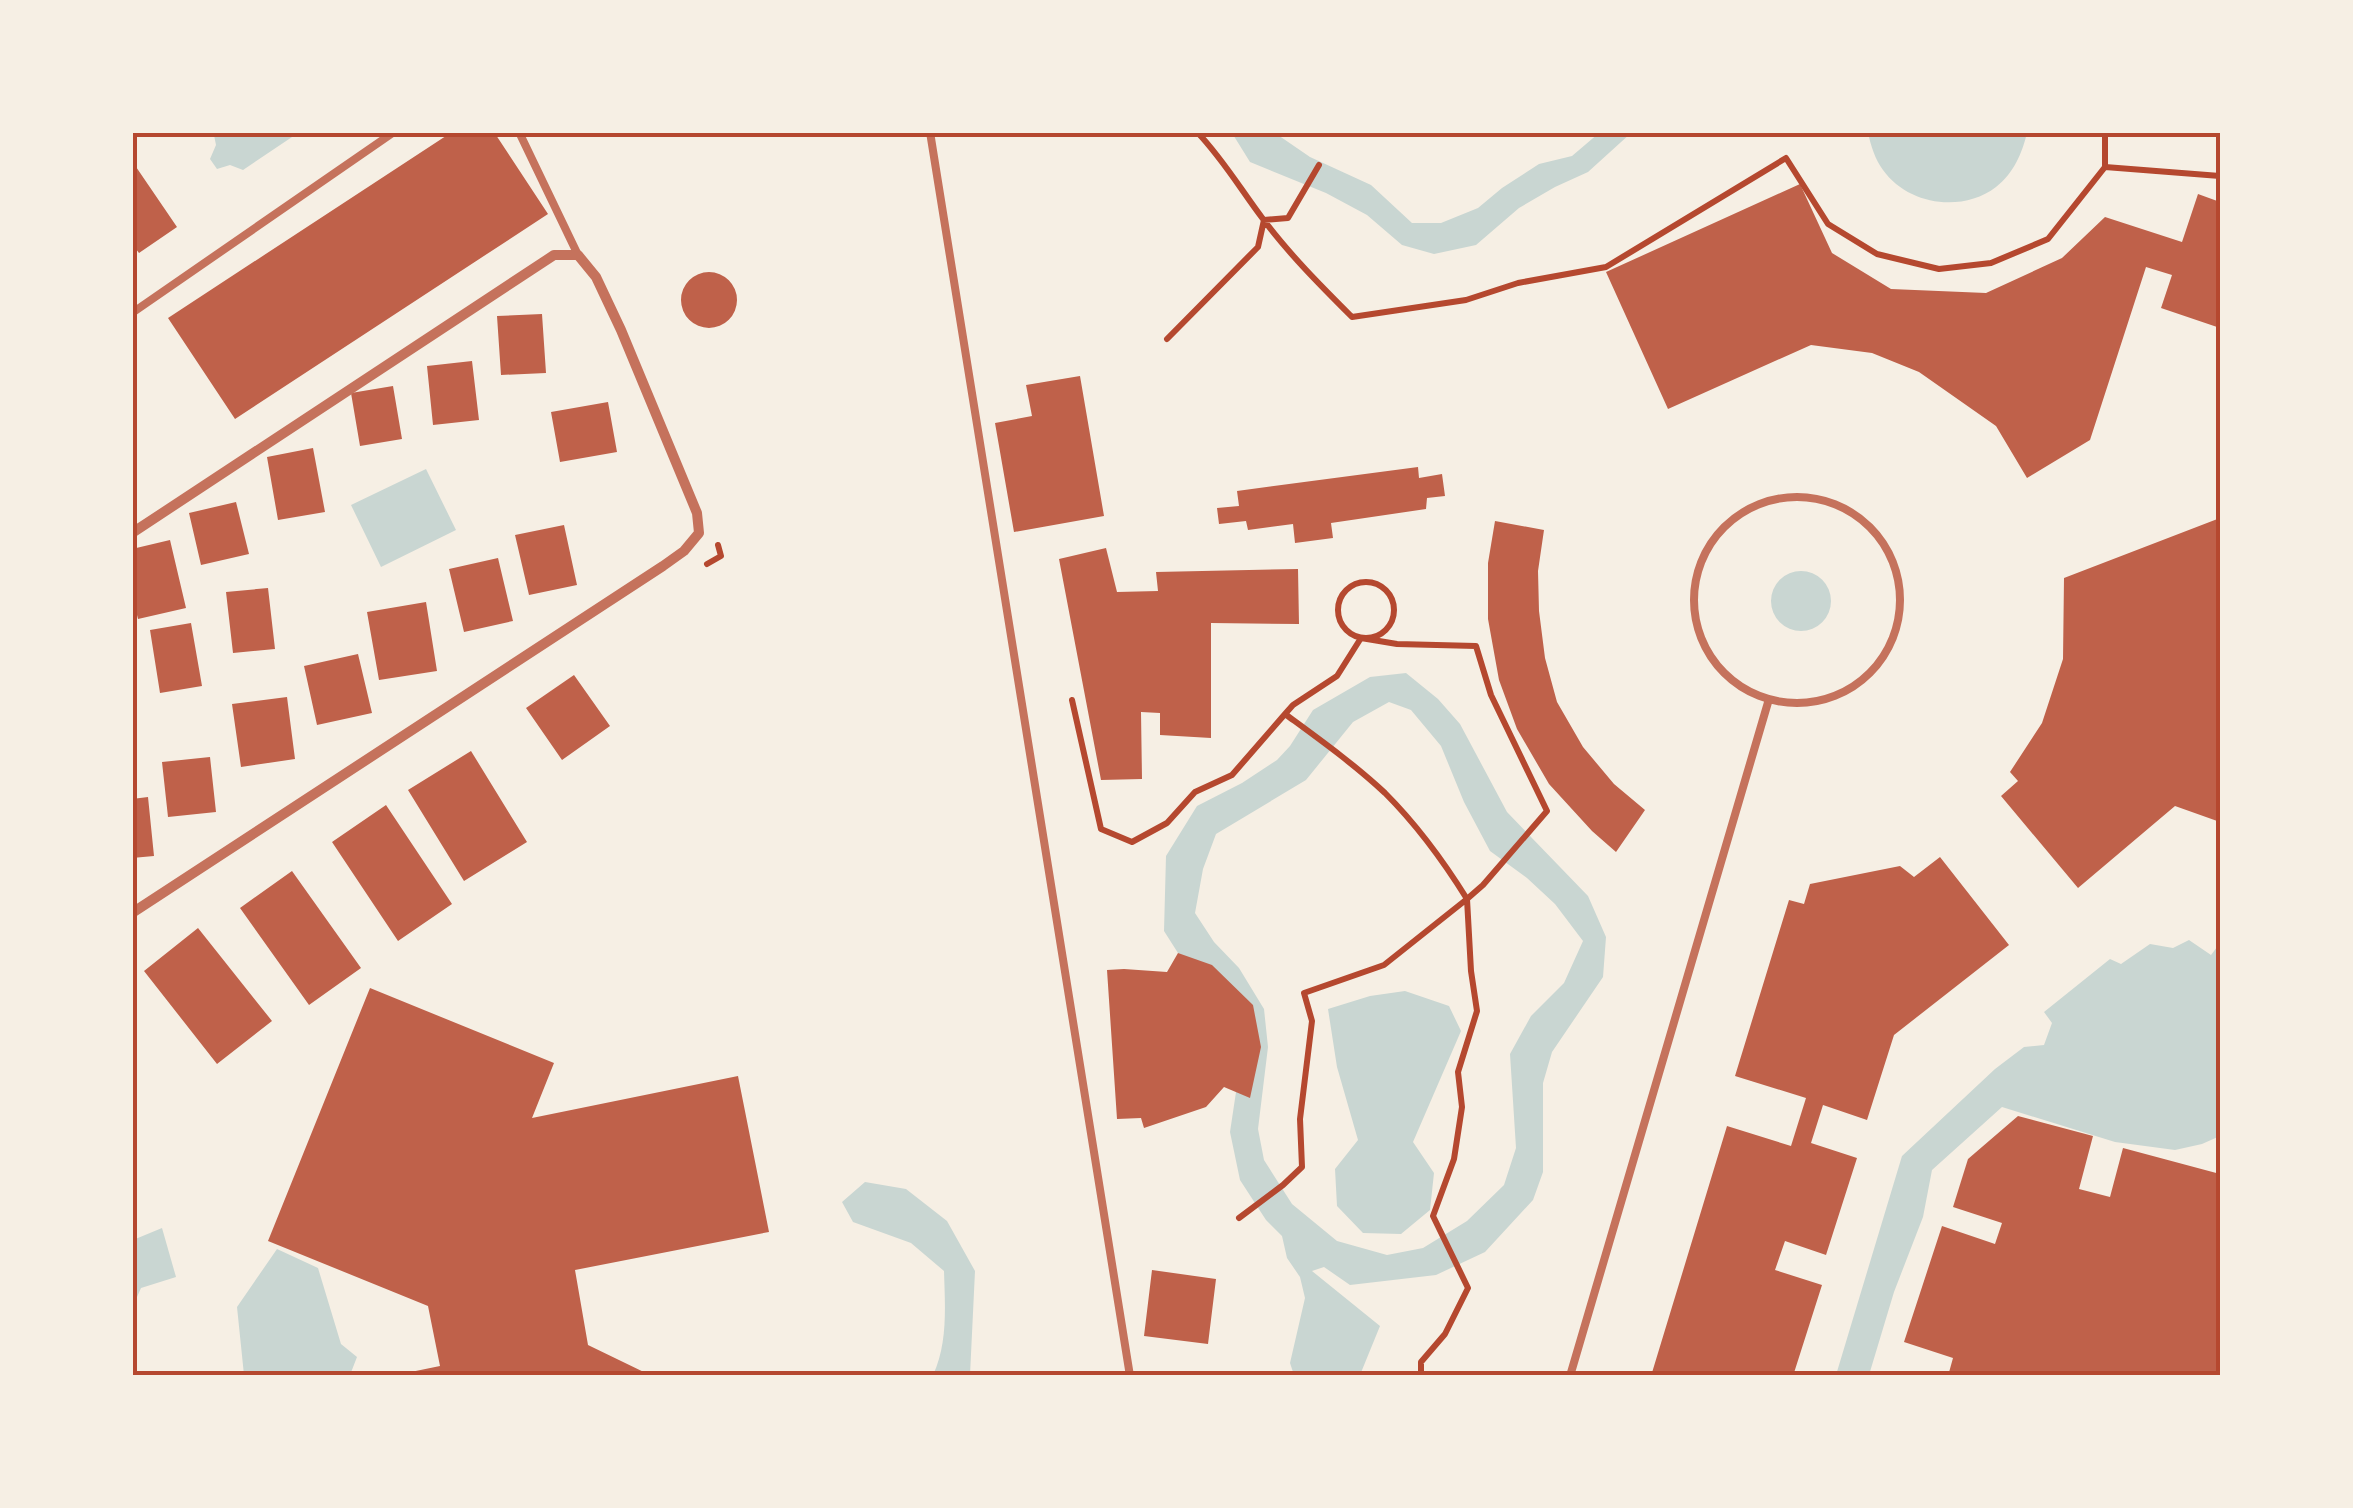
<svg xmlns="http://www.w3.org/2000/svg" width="2353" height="1508" viewBox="0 0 2353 1508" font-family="Commissioner,sans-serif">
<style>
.water{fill:#c9d6d2;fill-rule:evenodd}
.building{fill:#bf614a}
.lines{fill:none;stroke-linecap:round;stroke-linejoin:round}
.path{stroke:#b5482f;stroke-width:6}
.service{stroke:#c5725c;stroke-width:8}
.minor{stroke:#c5725c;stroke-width:10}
.neatline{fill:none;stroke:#b5482f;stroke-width:4}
</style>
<rect width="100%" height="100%" fill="#f6efe4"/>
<path class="water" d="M 218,133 L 218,132 L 298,133 L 243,170 L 230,165 L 217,169 L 210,159 L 216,145 L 214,135 Z
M 1232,133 L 1275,133 L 1310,157 L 1371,185 L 1412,223 L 1441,223 L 1478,208 L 1502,188 L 1539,164 L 1572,156 L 1599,133 L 1631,133 L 1588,172 L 1555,187 L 1519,208 L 1476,245 L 1434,254 L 1402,245 L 1367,215 L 1326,193 L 1250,162 Z
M 1868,133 L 1868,132 L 2027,133 C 2022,153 2014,173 1996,187 C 1962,213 1908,205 1883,170 C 1875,159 1871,146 1868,133 Z
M 426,469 L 456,530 L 381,567 L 351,505 Z
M1771 601a30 30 0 1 1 60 0a30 30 0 1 1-60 0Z
M 1406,673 L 1438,699 L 1460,724 L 1507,812 L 1588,896 L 1606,937 L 1603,977 L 1552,1052 L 1543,1083 L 1543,1172 L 1533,1200 L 1485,1252 L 1436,1275 L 1350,1285 L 1324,1267 L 1312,1271 L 1380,1326 L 1360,1375 L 1294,1375 L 1290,1363 L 1305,1298 L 1300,1277 L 1287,1258 L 1282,1236 L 1266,1220 L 1240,1180 L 1230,1132 L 1236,1092 L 1207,972 L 1178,953 L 1164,931 L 1166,856 L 1197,806 L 1242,783 L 1277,760 L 1290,746 L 1313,710 L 1370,677 ZM 1389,702 L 1411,710 L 1441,746 L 1464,802 L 1490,851 L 1527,878 L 1555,904 L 1583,941 L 1564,983 L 1531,1016 L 1510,1054 L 1516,1148 L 1504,1185 L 1467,1221 L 1423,1248 L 1387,1255 L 1337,1241 L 1292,1204 L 1264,1160 L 1258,1129 L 1268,1047 L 1264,1009 L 1239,968 L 1214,942 L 1195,913 L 1203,869 L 1216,834 L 1306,780 L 1353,722 Z
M 2189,940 L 2211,955 L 2220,943 L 2220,1136 L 2202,1144 L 2175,1150 L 2115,1142 L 2002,1107 L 1932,1170 L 1923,1217 L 1894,1292 L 1869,1375 L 1836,1375 L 1902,1156 L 1995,1069 L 2024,1047 L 2044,1045 L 2052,1023 L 2044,1012 L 2110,959 L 2121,964 L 2150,944 L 2173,948 Z
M 1405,991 L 1449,1006 L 1461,1031 L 1413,1142 L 1434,1173 L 1430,1210 L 1401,1234 L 1363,1233 L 1337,1206 L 1335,1169 L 1358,1140 L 1337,1067 L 1328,1009 L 1370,996 Z
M 865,1182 L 906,1189 L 947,1221 L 975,1271 L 970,1375 L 933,1375 C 948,1343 945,1306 944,1271 L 911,1243 L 853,1222 L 842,1202 Z
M 162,1228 L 176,1277 L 141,1288 L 133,1306 L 133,1240 Z
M 277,1249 L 318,1268 L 341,1344 L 357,1357 L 350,1375 L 244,1375 L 237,1307 Z"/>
<path class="building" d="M 452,132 L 494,132 L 548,214 L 235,419 L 168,318 Z
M 132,161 L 177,227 L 139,253 L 132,244 Z
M 1800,184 L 1832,253 L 1891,289 L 1986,293 L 2062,258 L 2105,217 L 2182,242 L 2198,194 L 2220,202 L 2220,328 L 2161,308 L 2172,275 L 2146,267 L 2090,440 L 2027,478 L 1996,426 L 1919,372 L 1872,353 L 1811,345 L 1668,409 L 1606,272 Z
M681 300a28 28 0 1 1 56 0a28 28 0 1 1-56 0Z
M 542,314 L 546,373 L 501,375 L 497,316 Z
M 472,361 L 479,420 L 433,425 L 427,366 Z
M 1080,376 L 1104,516 L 1014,532 L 995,423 L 1032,416 L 1026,385 Z
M 393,386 L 402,439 L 360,446 L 351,393 Z
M 608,402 L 617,452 L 560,462 L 551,412 Z
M 313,448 L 325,512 L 278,520 L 267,457 Z
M 1418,467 L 1419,478 L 1442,474 L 1445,496 L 1427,498 L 1426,509 L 1331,523 L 1333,538 L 1295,543 L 1293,524 L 1248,530 L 1246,521 L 1219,524 L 1217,508 L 1239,506 L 1237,491 Z
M 236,502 L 249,554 L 201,565 L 189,513 Z
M 2220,518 L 2220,822 L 2175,806 L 2078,888 L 2001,796 L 2018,781 L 2010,772 L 2042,723 L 2063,659 L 2064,578 Z
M 1495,521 L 1544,530 L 1538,571 L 1539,611 L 1545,658 L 1557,702 L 1583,747 L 1614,784 L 1645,810 L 1616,852 L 1592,831 L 1549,784 L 1517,729 L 1499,680 L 1488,619 L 1488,563 Z
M 564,525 L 577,585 L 529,595 L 515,535 Z
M 170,540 L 186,608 L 138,619 L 132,595 L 132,549 Z
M 1106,548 L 1117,592 L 1158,591 L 1156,572 L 1298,569 L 1299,624 L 1211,623 L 1211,738 L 1160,735 L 1160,713 L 1141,712 L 1142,779 L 1101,780 L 1059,559 Z
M 498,558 L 513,621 L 464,632 L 449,569 Z
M 268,588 L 275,649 L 233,653 L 226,592 Z
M 426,602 L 437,671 L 379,680 L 367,612 Z
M 191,623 L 202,686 L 160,693 L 150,630 Z
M 358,654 L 372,713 L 317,725 L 304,666 Z
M 574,675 L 610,726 L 562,760 L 526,708 Z
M 287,697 L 295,759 L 241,767 L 232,704 Z
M 471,751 L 527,842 L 464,881 L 408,790 Z
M 210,757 L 216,812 L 168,817 L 162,762 Z
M 148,797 L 154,856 L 132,858 L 132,799 Z
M 386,805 L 452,904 L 398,941 L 332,842 Z
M 1940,857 L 2009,945 L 1894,1035 L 1867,1120 L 1823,1105 L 1811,1143 L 1857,1158 L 1826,1255 L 1785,1241 L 1775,1270 L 1822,1285 L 1793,1376 L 1754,1376 L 1743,1372 L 1742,1376 L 1651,1376 L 1727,1126 L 1791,1146 L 1806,1098 L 1735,1076 L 1789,900 L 1804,904 L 1810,884 L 1900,866 L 1914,877 Z
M 292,871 L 361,968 L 309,1005 L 240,908 Z
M 198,928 L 272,1021 L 217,1064 L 144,971 Z
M 1178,953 L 1212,965 L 1253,1005 L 1261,1047 L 1250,1098 L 1224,1087 L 1206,1107 L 1144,1128 L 1141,1118 L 1117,1119 L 1107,970 L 1124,969 L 1167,972 Z
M 370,988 L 554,1063 L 532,1118 L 738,1076 L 769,1232 L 575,1270 L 588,1345 L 652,1376 L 401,1376 L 401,1374 L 440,1366 L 428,1306 L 268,1241 Z
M 2018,1116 L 2093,1136 L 2079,1189 L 2110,1197 L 2123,1148 L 2220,1174 L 2220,1376 L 1948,1376 L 1953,1358 L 1904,1342 L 1942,1226 L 1995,1244 L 2002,1223 L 1953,1207 L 1968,1159 Z
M 1152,1270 L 1216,1279 L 1208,1344 L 1144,1336 Z"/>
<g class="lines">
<path class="path" d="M 1197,132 C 1223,159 1241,190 1263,219 C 1289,254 1321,286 1352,317 L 1466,300 L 1518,283 L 1606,267 L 1786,158 L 1828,224 L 1877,254 L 1939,269 L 1991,263 L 2048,239 L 2105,167 L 2105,132
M 2105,167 L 2220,176
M 1167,339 L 1258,247 L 1264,220 L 1288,218 L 1319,165
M 707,564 L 721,556 L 718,545
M1338 610a28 28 0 1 1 56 0a28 28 0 1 1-56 0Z
M 1072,700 L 1101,829 L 1132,842 L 1167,823 L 1195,792 L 1232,775 L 1285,714 L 1293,705 L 1337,676 L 1361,638 L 1397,644 L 1476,646 L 1491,695 L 1547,811 L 1483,885 L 1467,899 C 1444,862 1416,824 1385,793 C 1354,764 1319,739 1285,714
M 1239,1218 L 1283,1185 L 1302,1167 L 1300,1119 L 1312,1021 L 1304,993 L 1384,965 L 1467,899
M 1421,1376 L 1421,1362 L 1445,1334 L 1468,1288 L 1433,1216 L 1454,1159 L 1462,1107 L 1458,1072 L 1477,1011 L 1471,971 L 1467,899"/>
<path class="service" d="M 519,132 L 578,255
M 930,132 L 1130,1376
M 132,313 L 394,132
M1694 600a103 103 0 1 1 206 0a103 103 0 1 1-206 0Z
M 1570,1376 L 1769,699"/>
<path class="minor" d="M 132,533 L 554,255 L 578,255 L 596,277 L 621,330 L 697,513 L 699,533 L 684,551 L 663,566 L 132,913"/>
</g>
<rect width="2353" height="1508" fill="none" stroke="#f6efe4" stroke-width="270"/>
<rect x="135" y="135" width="2083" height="1238" class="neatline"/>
</svg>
